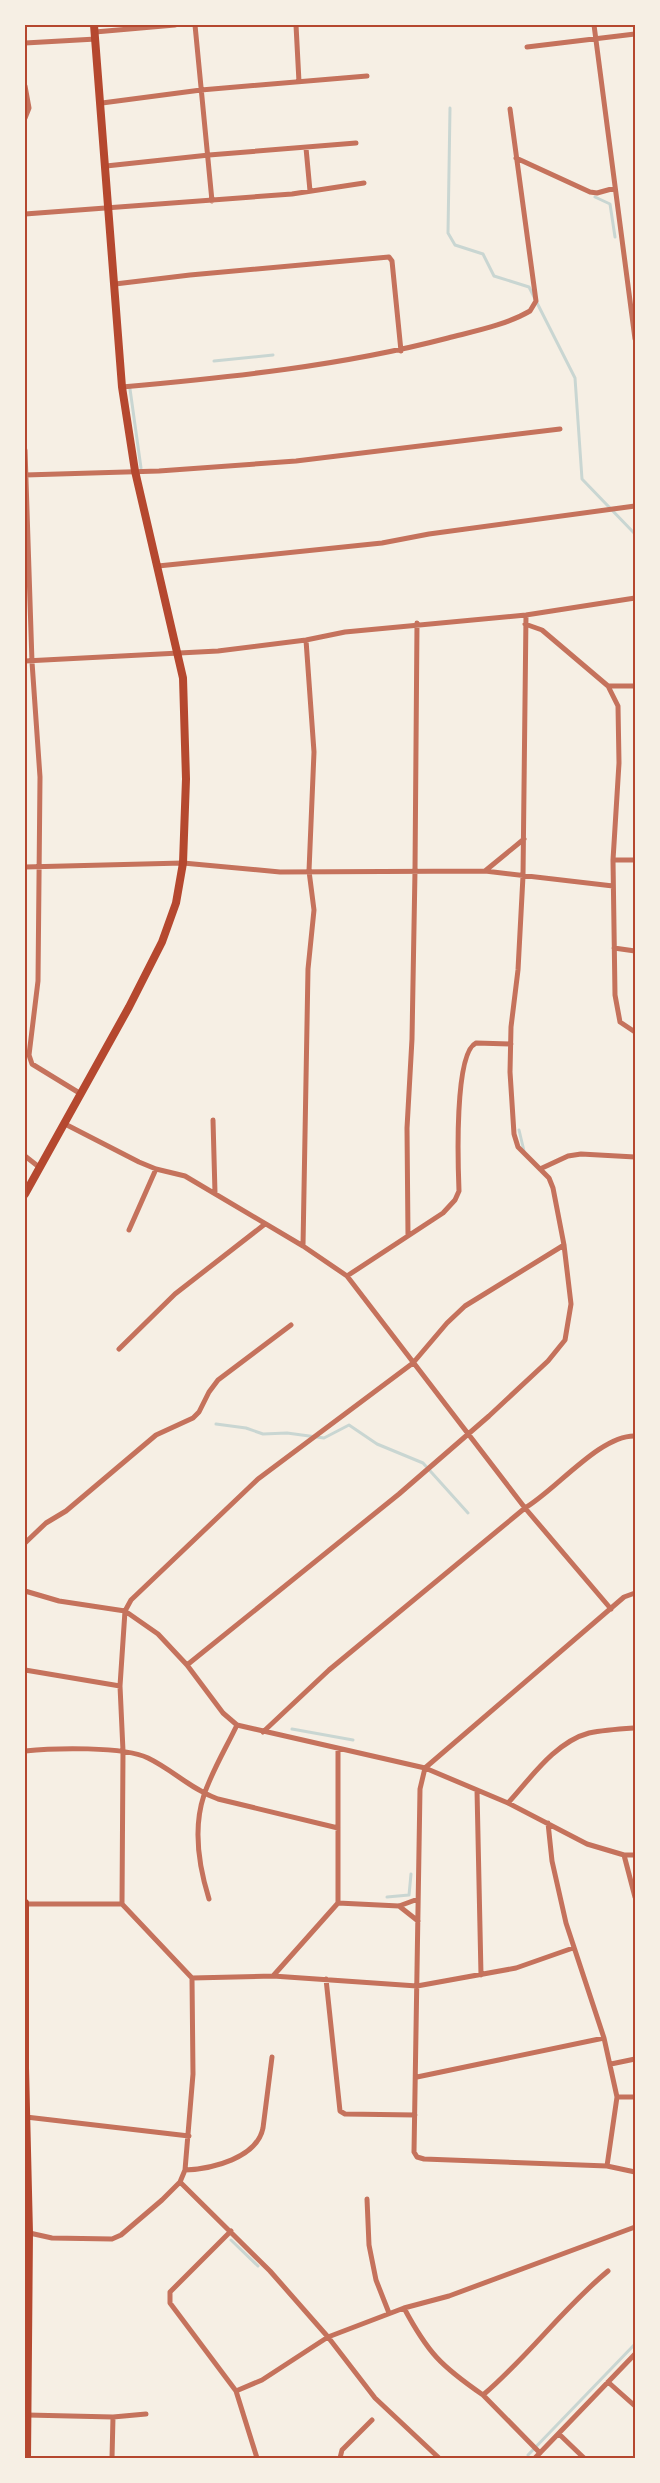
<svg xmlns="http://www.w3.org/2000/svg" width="660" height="2483" viewBox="0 0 660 2483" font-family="'Fira Sans Condensed',sans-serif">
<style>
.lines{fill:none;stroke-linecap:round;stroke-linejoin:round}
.stream{stroke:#c9d6d2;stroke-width:3}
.minor{stroke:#c5725c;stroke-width:5}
.secondary{stroke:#b5482f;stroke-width:8}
.neatline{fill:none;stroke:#b5482f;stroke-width:2}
</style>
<rect width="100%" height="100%" fill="#f6efe4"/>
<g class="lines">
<path class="stream" d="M 450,108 L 448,233 L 455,245 L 483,254 L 494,276 L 529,287 L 575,378 L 582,479 L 635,534
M 595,197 L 610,204 L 615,237
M 214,361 L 273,355
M 130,389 L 141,468
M 519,1130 L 524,1151
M 216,1424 L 246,1428 L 263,1434 L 287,1433 L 324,1438 L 349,1425 L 377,1444 L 423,1463 L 468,1513
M 292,1729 L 353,1740
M 387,1897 L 409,1895 L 411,1874
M 231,2240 L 258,2266
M 528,2455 L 635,2344"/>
<path class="minor" d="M 195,25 L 212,201
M 296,25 L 299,82
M 594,25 L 635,339
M 95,32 L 175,25
M 25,43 L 96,39
M 527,47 L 635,34
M 25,86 L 29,108 L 25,118
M 102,103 L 201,90 L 367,76
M 306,148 L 310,191
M 516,158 L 590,192 L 597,193 L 615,188
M 106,166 L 209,155 L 356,143
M 25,214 L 292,194 L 364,183
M 115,284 L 190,275 L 389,257 L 392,261 L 401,351
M 122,387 C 232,377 341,366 448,338 C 475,331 506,325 530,311 L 536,301 L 510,109
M 25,450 L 32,662 L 40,777 L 38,981 L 29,1055 L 32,1064 L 81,1094
M 25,475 L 159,471 L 296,461 L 560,429
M 158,566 L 382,543 L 429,534 L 635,506
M 525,624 L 542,630 L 608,686 L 618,706 L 619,763 L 613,860 L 615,995 L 620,1022 L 635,1032
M 25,661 L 218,651 L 306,640 L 345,632 L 526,615 L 635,598
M 608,686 L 635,686
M 613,860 L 635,860
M 25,867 L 183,863 L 280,872 L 485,871 L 613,886
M 485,871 L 524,839
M 614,948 L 635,951
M 213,1120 L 215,1193
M 65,1124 L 139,1162 L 156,1169 L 185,1176 L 303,1246 L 347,1276 L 525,1508 L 611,1609
M 25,1156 L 39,1167
M 540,1169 L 568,1156 L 581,1154 L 635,1157
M 129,1230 L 156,1169
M 408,1236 L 407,1128 L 412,1039 L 415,871 L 417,623
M 303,1246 L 308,969 L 314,910 L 309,871 L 314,752 L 306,640
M 347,1276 L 443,1213 L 455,1200 L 459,1191 C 458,1166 454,1053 476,1043 L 511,1044
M 119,1349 L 175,1294 L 265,1224
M 25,1543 L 46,1523 L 66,1511 L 156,1435 L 193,1418 L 199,1412 L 209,1392 L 218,1380 L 291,1325
M 25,1591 L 59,1601 L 125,1611 L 158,1634 L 187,1665 L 223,1713 L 237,1725 L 425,1768 L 508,1803 L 587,1844 L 624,1855 L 635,1855
M 635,1593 L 624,1597 L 425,1768 L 420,1789 L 414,2152 L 417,2157 L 424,2159 L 607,2166 L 635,2172
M 187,1665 L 399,1494 L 489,1416 L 548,1361 L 565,1340 L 571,1304 L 564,1245 L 553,1188 L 549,1178 L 518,1147 L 514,1134 L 510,1072 L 511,1027 L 518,970 L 523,876 L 526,615
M 25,1670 L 120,1686
M 263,1732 L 329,1670 L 525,1508 C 556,1490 600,1435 635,1436
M 25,1751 C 53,1748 124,1746 148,1758 C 173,1770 192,1790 218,1799 L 338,1828
M 477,1790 L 481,1975
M 508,1803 C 530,1779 555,1742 589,1733 C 604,1730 620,1729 635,1728
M 548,1823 L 552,1861 L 566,1923 L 604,2038 L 617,2097 L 607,2166
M 624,1855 L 635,1897
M 209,1899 C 199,1867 193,1828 204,1795 C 212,1771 226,1748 237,1725
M 338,1903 L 399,1906 L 418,1899
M 25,1904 L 122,1904 L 192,1978 L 193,2074 L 185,2170 L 180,2182 L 162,2200 L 121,2235 L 112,2239 L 52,2238 L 25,2232
M 122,1904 L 123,1751 L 120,1686 L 125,1611 L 131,1600 L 258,1479 L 413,1363 L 447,1323 L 465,1306 L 564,1245
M 399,1906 L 418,1921
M 273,1976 L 338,1903 L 338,1749
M 192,1978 L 273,1976 L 417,1986 L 516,1968 L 573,1948
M 326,1979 L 340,2111 L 345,2114 L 415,2115
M 611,2064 L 635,2059
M 417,2077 L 604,2038
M 617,2097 L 635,2097
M 26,2117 L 189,2136
M 185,2170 C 212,2169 257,2158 263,2128 L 272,2057
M 180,2182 L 270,2271 L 328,2337 L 375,2398 L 439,2458
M 367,2199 L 369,2245 L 376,2280 L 389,2313
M 231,2231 L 170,2292 L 170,2303 L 236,2391 L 257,2458
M 404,2308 C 428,2353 441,2366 483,2395
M 608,2382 L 635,2406
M 236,2391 L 262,2380 L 328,2337 L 404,2308 L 449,2296 L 635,2227
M 27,2415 L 113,2417
M 559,2434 L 584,2458
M 540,2453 L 483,2395 C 528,2357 563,2308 608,2271
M 112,2458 L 113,2417 L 146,2414
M 340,2458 L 342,2450 L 372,2420
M 535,2458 L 635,2354"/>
<path class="secondary" d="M 25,1194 L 129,1007 L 162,942 L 176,903 L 183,863 L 186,779 L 183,678 L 135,471 L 122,387 L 94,25
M 25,1903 L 25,2068 L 29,2233 L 27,2458"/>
</g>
<rect width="660" height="2483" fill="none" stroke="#f6efe4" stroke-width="52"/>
<rect x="26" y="26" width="608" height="2431" class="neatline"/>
</svg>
